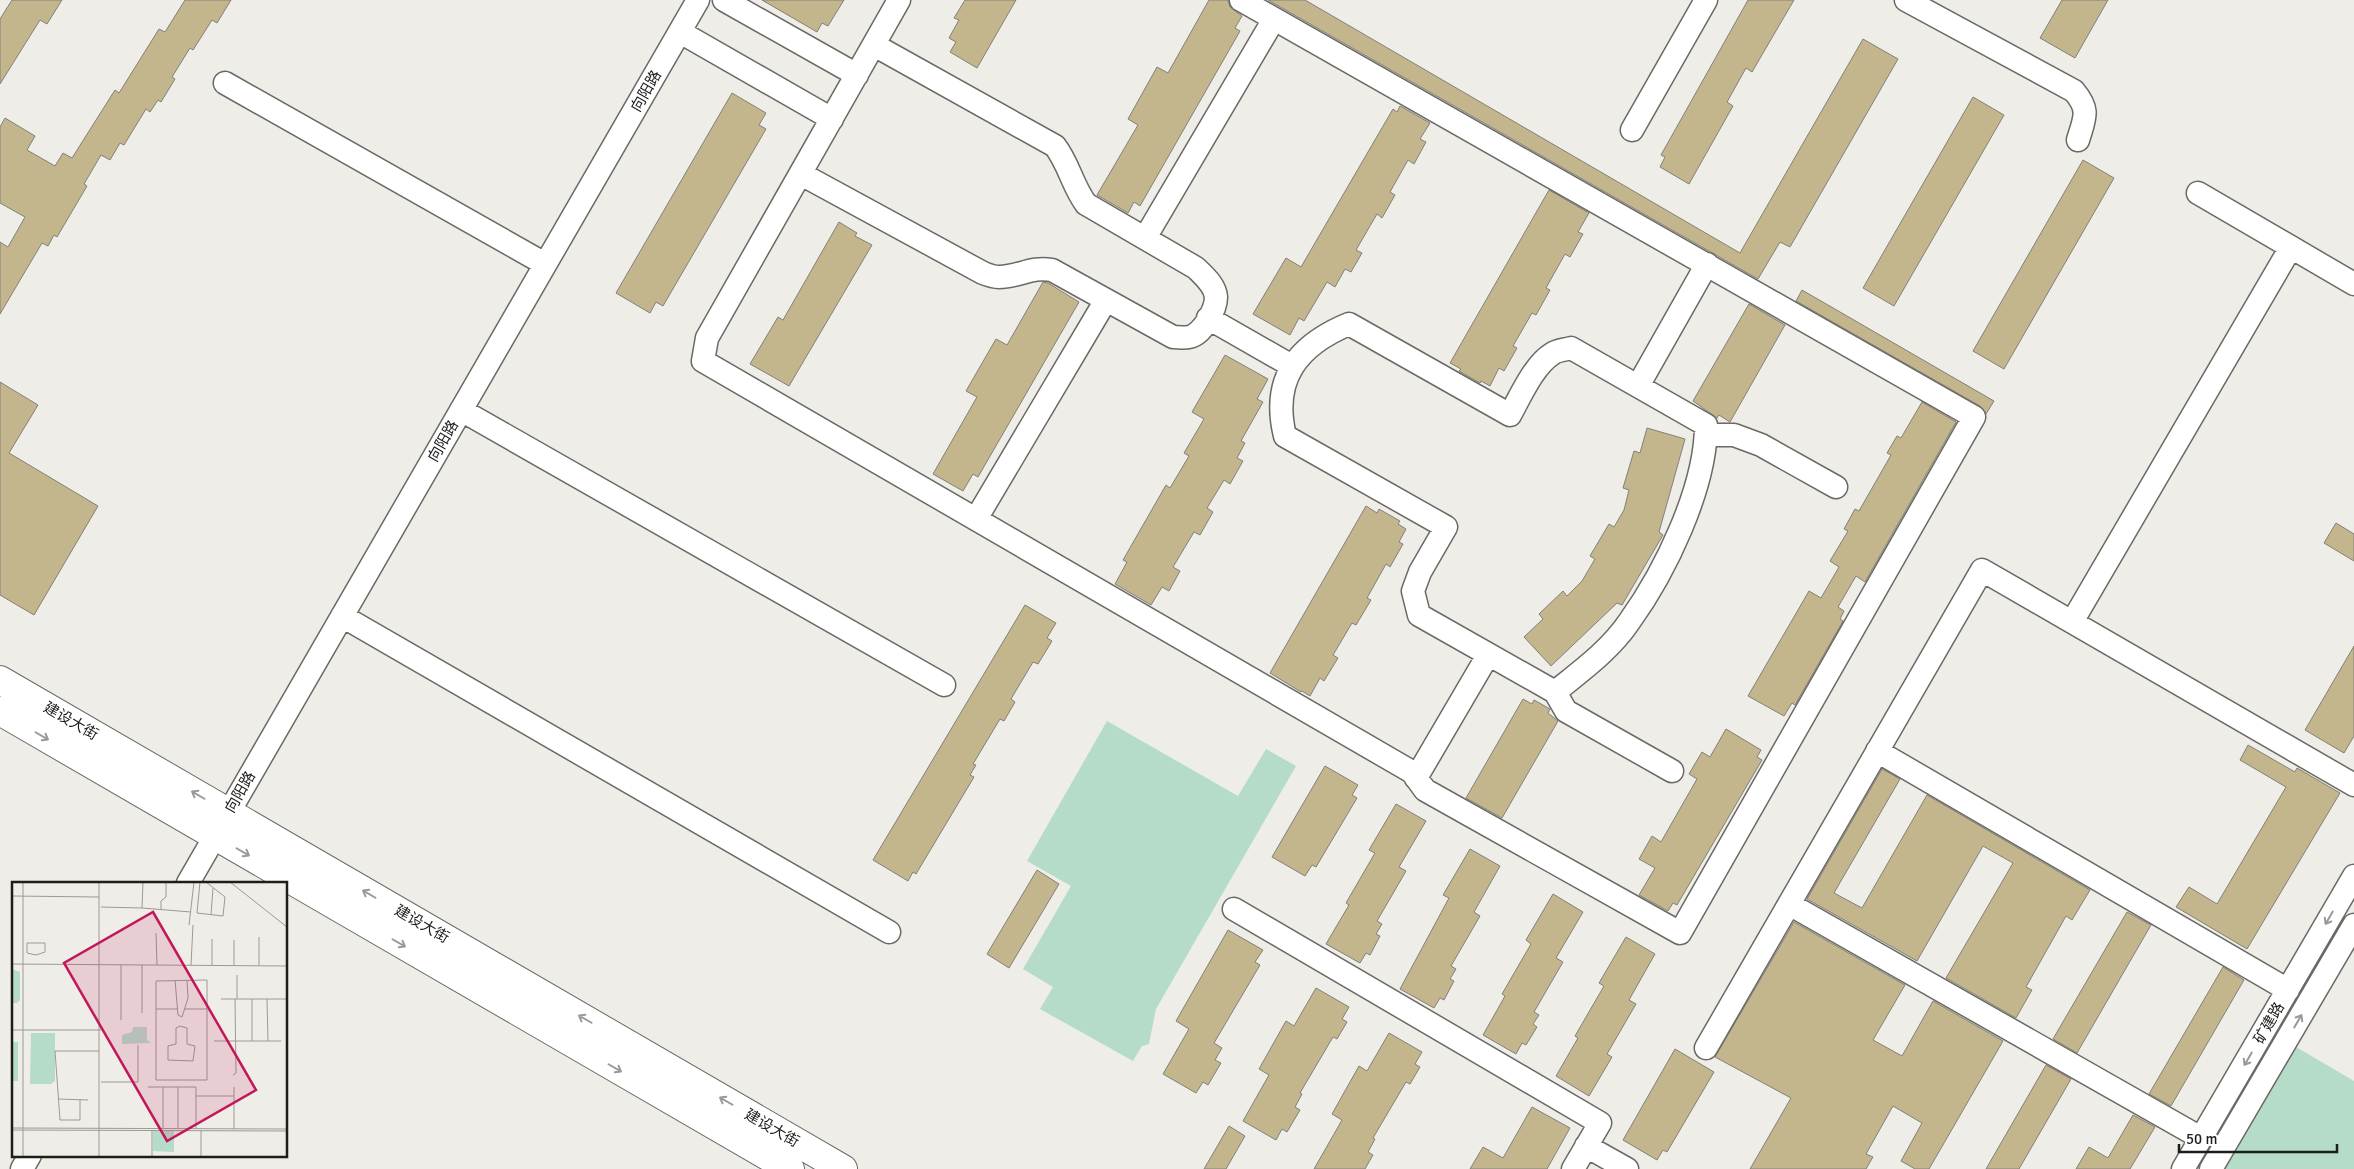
<svg xmlns="http://www.w3.org/2000/svg" width="2354" height="1169" viewBox="0 0 2354 1169" font-family="Signika,'Noto Sans SC',sans-serif">
<style>
.green{fill:#b5dcc8}
.building{fill:#c3b58c;stroke:#82807a}
.lines{fill:none;stroke-linecap:round;stroke-linejoin:round}
.minor-casing{stroke:#6b6964;stroke-width:25}
.major-casing{stroke:#6b6964;stroke-width:30}
.minor{stroke:#fff;stroke-width:22}
.major{stroke:#fff;stroke-width:28}
.oneway{stroke:#999998}
.labels{text-anchor:middle;dominant-baseline:central;stroke-width:5;stroke-linejoin:round;paint-order:stroke}
.street-label{font-size:15px;fill:#1d1d1a;stroke:#fff}
.inset-road{fill:none;stroke:#9b9a95;stroke-width:1}
.view{fill:#c2185b;fill-opacity:0.15;stroke:#c2185b;stroke-width:2.5}
.inset-edge{fill:none;stroke:#1d1d1a;stroke-width:2.5}
</style>
<rect width="100%" height="100%" fill="#efede7"/>
<path class="green" d="M 1107,721 L 1238,796 L 1266,749 L 1296,766 L 1156,1009 L 1149,1044 L 1142,1046 L 1133,1061 L 1040,1009 L 1053,987 L 1023,969 L 1071,886 L 1027,861 Z
M 2296,1047 L 2354,1081 L 2354,1169 L 2225,1169 Z"/>
<path class="building" d="M 12,0 L 62,0 L 47,24 L 40,20 L 0,84 L 0,19 Z
M 185,0 L 231,0 L 217,23 L 212,20 L 193,50 L 190,48 L 172,77 L 175,79 L 161,102 L 158,100 L 150,112 L 146,109 L 124,145 L 120,143 L 110,160 L 101,155 L 84,184 L 87,186 L 57,237 L 54,235 L 48,246 L 42,243 L 0,314 L 0,242 L 8,247 L 25,217 L 0,203 L 0,127 L 5,118 L 35,136 L 27,150 L 55,166 L 63,153 L 72,158 L 115,90 L 119,93 L 159,29 L 165,32 Z
M 762,0 L 844,0 L 828,26 L 822,23 L 817,32 Z
M 965,0 L 1016,0 L 977,68 L 950,52 L 956,42 L 949,38 L 959,20 L 954,18 Z
M 1209,0 L 1228,0 L 1230,7 L 1242,16 L 1235,28 L 1240,31 L 1140,206 L 1134,202 L 1128,213 L 1097,195 L 1138,125 L 1128,119 L 1157,67 L 1168,73 Z
M 1268,0 L 1305,0 L 1740,253 L 1863,39 L 1898,59 L 1790,247 L 1780,242 L 1758,279 Z
M 1748,0 L 1794,0 L 1752,72 L 1746,68 L 1727,102 L 1733,106 L 1689,184 L 1660,167 L 1665,157 L 1661,155 Z
M 2062,0 L 2108,0 L 2075,58 L 2040,38 Z
M 732,93 L 766,113 L 759,125 L 766,129 L 663,306 L 656,302 L 650,313 L 616,293 Z
M 1973,97 L 2004,115 L 1894,306 L 1863,288 Z
M 1400,106 L 1430,123 L 1420,139 L 1426,142 L 1414,164 L 1408,160 L 1390,192 L 1395,195 L 1382,218 L 1377,214 L 1356,250 L 1362,253 L 1351,272 L 1345,269 L 1335,287 L 1327,282 L 1304,321 L 1299,318 L 1290,335 L 1253,314 L 1286,258 L 1301,267 L 1393,109 L 1397,112 Z
M 2083,160 L 2114,178 L 2004,369 L 1973,351 Z
M 1549,190 L 1589,213 L 1578,232 L 1583,234 L 1570,257 L 1565,254 L 1546,288 L 1550,290 L 1536,315 L 1532,313 L 1513,346 L 1517,348 L 1504,371 L 1499,368 L 1490,386 L 1481,381 L 1480,383 L 1459,371 L 1461,369 L 1450,363 Z
M 839,222 L 857,233 L 855,236 L 872,245 L 789,386 L 750,364 L 778,317 L 783,320 Z
M 1043,282 L 1048,283 L 1079,302 L 978,477 L 973,474 L 963,491 L 933,474 L 977,397 L 966,391 L 996,339 L 1007,345 Z
M 1802,290 L 1994,401 L 1986,414 L 1980,406 L 1796,301 Z
M 1749,304 L 1785,325 L 1730,422 L 1719,415 L 1717,418 L 1693,401 Z
M 1225,355 L 1268,379 L 1257,399 L 1263,402 L 1241,441 L 1245,443 L 1237,458 L 1243,461 L 1230,484 L 1224,480 L 1207,508 L 1213,512 L 1200,535 L 1194,532 L 1173,567 L 1180,571 L 1169,591 L 1162,587 L 1151,605 L 1115,584 L 1127,562 L 1123,560 L 1166,485 L 1170,488 L 1189,456 L 1184,453 L 1204,419 L 1192,412 Z
M 0,382 L 38,405 L 9,453 L 98,506 L 34,615 L 0,595 Z
M 1922,402 L 1956,422 L 1865,582 L 1856,576 L 1838,607 L 1844,611 L 1840,619 L 1843,621 L 1795,705 L 1792,703 L 1784,716 L 1748,696 L 1809,591 L 1821,598 L 1839,567 L 1830,561 L 1848,531 L 1844,529 L 1855,509 L 1859,511 L 1891,455 L 1887,453 L 1897,436 L 1901,438 Z
M 1647,428 L 1685,439 L 1659,532 L 1663,535 L 1622,605 L 1617,603 L 1551,666 L 1524,637 L 1543,619 L 1539,614 L 1563,591 L 1567,596 L 1582,581 L 1595,559 L 1590,556 L 1609,524 L 1614,527 L 1624,510 L 1629,490 L 1623,488 L 1634,451 L 1640,453 Z
M 1366,506 L 1377,513 L 1379,509 L 1400,521 L 1398,524 L 1406,529 L 1399,542 L 1403,544 L 1390,567 L 1386,564 L 1367,598 L 1371,600 L 1356,625 L 1352,623 L 1333,655 L 1338,658 L 1324,681 L 1320,678 L 1310,696 L 1302,691 L 1301,692 L 1270,673 Z
M 2336,523 L 2354,534 L 2354,561 L 2324,543 Z
M 1025,605 L 1056,623 L 1047,638 L 1052,641 L 1038,664 L 1033,662 L 1011,699 L 1015,702 L 1004,721 L 1000,719 L 973,764 L 976,765 L 970,775 L 974,777 L 916,874 L 913,872 L 908,881 L 873,860 Z
M 2354,646 L 2354,736 L 2344,753 L 2305,730 Z
M 1523,699 L 1532,704 L 1534,700 L 1550,709 L 1548,713 L 1558,721 L 1502,818 L 1466,798 Z
M 1726,729 L 1761,750 L 1757,757 L 1762,760 L 1677,905 L 1673,903 L 1668,911 L 1639,895 L 1655,868 L 1639,859 L 1652,836 L 1661,842 L 1697,779 L 1689,774 L 1702,752 L 1710,757 Z
M 2248,745 L 2295,772 L 2297,768 L 2340,793 L 2247,949 L 2176,907 L 2189,887 L 2217,904 L 2286,787 L 2240,760 Z
M 1325,766 L 1358,785 L 1352,795 L 1357,798 L 1316,867 L 1312,865 L 1305,876 L 1272,857 Z
M 1882,769 L 1900,779 L 1834,893 L 1862,908 L 1927,795 L 2090,890 L 2072,920 L 2066,916 L 2026,987 L 2032,990 L 2016,1018 L 1946,978 L 2013,863 L 1983,846 L 1917,961 L 1807,899 Z
M 1396,804 L 1426,821 L 1399,867 L 1406,871 L 1377,921 L 1382,924 L 1376,934 L 1380,936 L 1370,955 L 1366,953 L 1360,963 L 1326,944 L 1349,905 L 1346,903 L 1375,853 L 1369,850 Z
M 1470,849 L 1500,866 L 1474,912 L 1480,916 L 1451,966 L 1456,969 L 1450,979 L 1454,981 L 1444,1000 L 1440,998 L 1434,1008 L 1400,989 L 1449,898 L 1443,895 Z
M 1037,870 L 1059,884 L 1009,968 L 987,954 Z
M 1553,894 L 1583,912 L 1556,958 L 1563,962 L 1534,1012 L 1539,1015 L 1533,1024 L 1537,1027 L 1526,1045 L 1522,1043 L 1516,1054 L 1483,1035 L 1505,996 L 1502,994 L 1531,944 L 1526,940 Z
M 2127,912 L 2151,925 L 2077,1053 L 2053,1039 Z
M 1794,922 L 1905,985 L 1873,1040 L 1902,1056 L 1933,1001 L 2003,1041 L 1929,1169 L 1915,1169 L 1901,1161 L 1922,1123 L 1893,1106 L 1866,1154 L 1873,1157 L 1866,1169 L 1750,1169 L 1791,1098 L 1715,1057 Z
M 1228,930 L 1263,950 L 1255,962 L 1260,965 L 1214,1043 L 1222,1048 L 1215,1060 L 1221,1063 L 1208,1085 L 1203,1082 L 1196,1093 L 1163,1074 L 1189,1029 L 1176,1021 Z
M 1626,937 L 1655,954 L 1629,1000 L 1636,1004 L 1607,1054 L 1612,1057 L 1589,1096 L 1556,1076 L 1578,1038 L 1575,1036 L 1604,986 L 1599,983 Z
M 2223,967 L 2244,980 L 2171,1106 L 2149,1094 Z
M 1316,988 L 1349,1007 L 1342,1019 L 1347,1022 L 1337,1039 L 1333,1037 L 1300,1093 L 1302,1094 L 1295,1107 L 1300,1110 L 1287,1132 L 1282,1129 L 1276,1140 L 1243,1121 L 1269,1075 L 1259,1069 L 1286,1021 L 1294,1026 Z
M 1389,1033 L 1422,1052 L 1415,1064 L 1420,1067 L 1410,1084 L 1406,1082 L 1373,1138 L 1375,1139 L 1368,1152 L 1373,1155 L 1365,1169 L 1314,1169 L 1342,1120 L 1332,1114 L 1359,1066 L 1367,1071 Z
M 1675,1049 L 1714,1072 L 1667,1152 L 1663,1150 L 1657,1160 L 1623,1140 Z
M 2046,1065 L 2071,1079 L 2019,1169 L 1986,1169 Z
M 1532,1107 L 1570,1128 L 1547,1169 L 1470,1169 L 1483,1147 L 1503,1158 Z
M 2133,1115 L 2155,1127 L 2130,1169 L 2076,1169 L 2089,1147 L 2108,1158 Z
M 1229,1126 L 1245,1136 L 1226,1169 L 1204,1169 Z"/>
<g class="lines">
<defs>
<path id="minor" d="M 724,0 L 857,75
M 899,0 L 707,338 L 703,361 L 1412,772 L 1425,790 L 1680,933 L 1974,417 L 1241,0
M 1906,0 L 2074,91 C 2090,110 2085,117 2078,140
M 680,32 L 832,119
M 225,83 L 545,264
M 1632,130 L 1706,0
M 801,174 L 983,273 C 988,275 994,277 999,277 C 1019,277 1031,266 1052,270 L 1173,337 C 1178,337 1184,338 1189,337 C 1202,335 1216,310 1216,297 C 1215,285 1204,276 1196,268 L 1086,204 C 1072,185 1069,164 1055,146 L 874,45
M 2198,193 L 2354,284
M 1145,238 L 1274,19
M 1208,318 L 1292,366
M 1349,324 L 1510,415 C 1520,397 1534,365 1552,354 C 1557,350 1565,350 1571,348 L 1706,425 C 1706,488 1665,572 1629,622 C 1610,650 1581,671 1555,692 L 1419,615 L 1413,591 L 1420,572 L 1446,527 L 1285,436 C 1271,379 1298,345 1349,324 Z
M 1638,386 L 1707,264
M 461,410 L 944,685
M 1706,435 L 1734,435 L 1761,445 L 1836,487
M 976,519 L 1106,300
M 342,616 L 889,932
M 2072,622 L 2291,247
M 1555,692 L 1566,711 L 1672,771
M 1877,751 L 2288,990
M 1416,778 L 1488,655
M 188,883 L 698,0
M 1789,904 L 2201,1138
M 1234,909 L 1600,1123 L 1573,1169
M 1706,1048 L 1982,570 L 2354,785
M 1586,1146 L 1627,1169
M 22,1169 L 30,1155
M 2183,1169 L 2354,876
M 2211,1169 L 2354,925"/>
<path id="major" d="M 0,680 L 843,1169
M 0,711 L 790,1169"/>
</defs>
<use href="#minor" class="minor-casing"/>
<use href="#major" class="major-casing"/>
<use href="#minor" class="minor"/>
<use href="#major" class="major"/>
</g>
<defs><path id="oneway-shaft" d="M-6 0H5M1.5-3L5.5 0L1.5 3" fill="none" stroke-width="1.6" stroke-linecap="round" stroke-linejoin="round" transform="scale(1.25)"/></defs>
<g class="oneway">
<use href="#oneway-shaft" transform="translate(42 736) rotate(30)"/>
<use href="#oneway-shaft" transform="translate(198 795) rotate(-150)"/>
<use href="#oneway-shaft" transform="translate(243 852) rotate(30)"/>
<use href="#oneway-shaft" transform="translate(369 894) rotate(-150)"/>
<use href="#oneway-shaft" transform="translate(2329 918) rotate(120)"/>
<use href="#oneway-shaft" transform="translate(399 943) rotate(30)"/>
<use href="#oneway-shaft" transform="translate(585 1019) rotate(-150)"/>
<use href="#oneway-shaft" transform="translate(2298 1021) rotate(-60)"/>
<use href="#oneway-shaft" transform="translate(2248 1059) rotate(120)"/>
<use href="#oneway-shaft" transform="translate(615 1068) rotate(30)"/>
<use href="#oneway-shaft" transform="translate(726 1101) rotate(-150)"/>
</g>
<g class="labels">
<g class="street-label">
<text transform="translate(646 91) rotate(-60)">向阳路</text>
<text transform="translate(443 441) rotate(-60)">向阳路</text>
<text transform="translate(71 721) rotate(30)">建设大街</text>
<text transform="translate(240 792) rotate(-60)">向阳路</text>
<text transform="translate(422 924) rotate(30)">建设大街</text>
<text transform="translate(2269 1023) rotate(-60)">矿建路</text>
<text transform="translate(772 1128) rotate(30)">建设大街</text>
</g>
</g>
<g transform="translate(12 882)">
<rect width="275" height="275" fill="#efede7"/>
<path d="M 0,87 L 8,90 L 8,118 L 5,121 L 0,121 ZM 121,145 L 135,145 L 135,158 L 139,161 L 110,162 L 110,153 L 120,150 ZM 19,151 L 43,151 L 43,199 L 39,202 L 18,202 ZM 0,160 L 6,160 L 6,199 L 0,199 ZM 141,249 L 162,249 L 162,270 L 141,269 Z" fill="#b5dcc8"/>
<path class="inset-road" d="M 188,0 L 185,31 L 211,34 L 213,15 L 194,0M 218,0 L 275,45M 0,14 L 87,15M 89,25 L 130,26 L 131,0M 130,26 L 179,30M 149,28 L 149,19 L 154,15 L 154,0M 199,33 L 201,6M 177,43 L 182,0M 144,51 L 145,83M 247,55 L 247,83M 200,57 L 200,83M 15,61 L 33,61 L 33,70 L 24,73 L 15,71 ZM 0,82 L 275,84M 109,83 L 109,138M 130,83 L 130,131M 179,83 L 181,43M 222,83 L 222,58M 163,98 L 166,133 L 170,135 L 176,116 L 175,98M 195,98 L 195,198 L 144,198 L 144,99 ZM 209,117 L 275,117M 225,117 L 225,93M 240,117 L 240,159M 255,117 L 256,159M 144,127 L 166,127M 173,127 L 195,127M 168,144 L 175,146 L 175,162 L 183,164 L 181,179 L 156,178 L 156,164 L 164,162 L 164,146 ZM 0,148 L 89,148M 202,159 L 269,159M 221,193 L 224,191 L 223,117M 89,200 L 126,200 L 126,163M 136,205 L 184,205 L 184,246M 151,205 L 151,246M 184,214 L 222,214M 47,217 L 76,218M 68,217 L 68,238 L 48,238 L 43,169 L 87,169M 0,246 L 275,247M 166,246 L 166,205M 222,247 L 222,205M 0,248 L 275,249M 11,275 L 11,0M 87,275 L 87,0M 140,275 L 140,248M 189,275 L 189,248"/>
<path class="view" d="M 141,30 L 244,208 L 155,259 L 52,81 Z"/>
<rect width="275" height="275" class="inset-edge"/>
</g>
<path d="M2179 1144v8h158v-8" fill="none" stroke="#1d1d1a" stroke-width="2.5"/>
<text x="2186" y="1144" font-size="15" fill="#1d1d1a" stroke="#ffffff" stroke-width="4" paint-order="stroke">50 m</text>
</svg>
